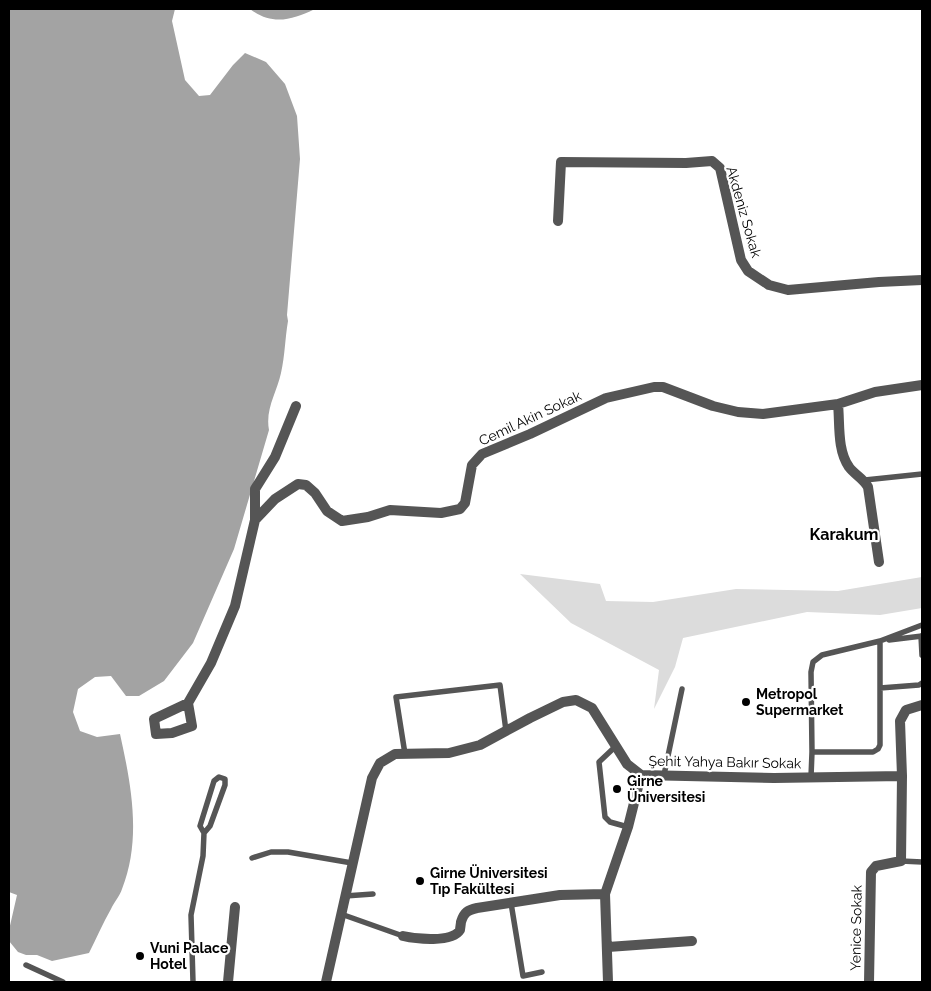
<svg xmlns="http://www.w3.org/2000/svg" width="931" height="991" viewBox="0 0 931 991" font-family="Raleway,sans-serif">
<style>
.green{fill:#dcdcdc}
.water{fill:#a3a3a3}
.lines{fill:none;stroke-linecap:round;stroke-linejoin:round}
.service{stroke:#555;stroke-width:5.5}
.minor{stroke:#555;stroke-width:10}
.poi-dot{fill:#000;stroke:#fff;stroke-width:2}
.labels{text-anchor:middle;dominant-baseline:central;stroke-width:4.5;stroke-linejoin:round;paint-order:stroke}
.street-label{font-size:14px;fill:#000;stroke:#fff}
.poi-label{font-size:14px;font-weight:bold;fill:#000;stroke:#fff;text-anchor:start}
.quarter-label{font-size:16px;font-weight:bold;fill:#000;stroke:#fff}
</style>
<rect width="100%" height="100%" fill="#fff"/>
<path class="green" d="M 520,574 L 600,584 L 606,601 L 653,602 L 736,589 L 838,591 L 922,577 L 922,608 L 880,615 L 807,612 L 683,638 L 675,667 L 654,709 L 659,670 L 571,623 Z"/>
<path class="water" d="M 9,9 L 175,9 L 172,21 L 185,80 L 199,96 L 210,95 L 233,65 L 245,53 L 266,62 L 285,84 L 297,116 L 300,159 L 287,315 L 288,321 C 285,338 285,356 281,373 C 277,392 265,409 269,430 L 234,549 L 193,643 L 164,681 L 139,696 L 126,696 L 111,676 L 95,677 L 78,689 L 73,712 L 80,731 L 97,737 L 120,734 C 131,784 142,838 122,889 C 120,896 114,902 111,909 C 103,923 96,939 89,953 L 52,961 L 37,955 L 26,955 L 18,952 L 9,941 L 9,930 L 17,895 L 9,892 Z
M 250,9 L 315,9 C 292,20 272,26 250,9 Z"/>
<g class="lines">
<path class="service" d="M 865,480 L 922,474
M 921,636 L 922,655
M 889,640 L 922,636
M 880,641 L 880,745 L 878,749 L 873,752 L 812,752 L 811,672 L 813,662 L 822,655 L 880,641 L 922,625
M 880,688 L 919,685 L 922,683
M 616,746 L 599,762 L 605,817 L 610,822 L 628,827
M 405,754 L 396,697 L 500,685 L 506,731
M 664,775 L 682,689
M 811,777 L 812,752
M 252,858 L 271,852 L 288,852 L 352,863
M 901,861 L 922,862
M 345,896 L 373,894
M 511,903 L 523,976 L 542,972
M 341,914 L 403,936
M 26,965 L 63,982
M 193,982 L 191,915 L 203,856 L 204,833 L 200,826 L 214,781 L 219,777 L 225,779 L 225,785 L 210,826 L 204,833"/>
<path class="minor" d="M 558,221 L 561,162 L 686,163 L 712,161 L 720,168 L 741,260 L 748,271 L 769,285 L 788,290 L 879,282 L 922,280
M 838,404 C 840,424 837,450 849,467 C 855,475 863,478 868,487 L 879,562
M 255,520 L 255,489 L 275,457 L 296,406
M 188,703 L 192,726 L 172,733 L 156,734 L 154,719 L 188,703 L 211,663 L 235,606 L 255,520 L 275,499 L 298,484 L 306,485 L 315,493 L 327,511 L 342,521 L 368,517 L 390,510 L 441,513 L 460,509 L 465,503 L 472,465 L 482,454 L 530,434 L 606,398 L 654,387 L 663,387 L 713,406 L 738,412 L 763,414 L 838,404 L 875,392 L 922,385
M 403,936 C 416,939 452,943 460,930 C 460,929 461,923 461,922 C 464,912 468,910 477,908 L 560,895 L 605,894
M 608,947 L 692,941
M 228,982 L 235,907
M 326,982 L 372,778 L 380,763 L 395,754 L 449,753 L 480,745 L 530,718 L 563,702 L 576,700 L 592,708 L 627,764 L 641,775 L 774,778 L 902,776
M 608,982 L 605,894 L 628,827 L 641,775
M 869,982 L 871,872 L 876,866 L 901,861 L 902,776 L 900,721 L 906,710 L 922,705"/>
</g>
<g class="poi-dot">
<circle cx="746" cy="702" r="5"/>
<circle cx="617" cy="789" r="5"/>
<circle cx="420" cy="881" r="5"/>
<circle cx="140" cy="956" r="5"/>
</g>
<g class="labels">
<g class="street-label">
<text transform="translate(744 212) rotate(74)">Akdeniz Sokak</text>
<text transform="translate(530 418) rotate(-25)">Cemil Akin Sokak</text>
<text transform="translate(725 762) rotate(1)">Şehit Yahya Bakır Sokak</text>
<text transform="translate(856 928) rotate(-89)">Yenice Sokak</text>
</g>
<g class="poi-label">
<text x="756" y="694">Metropol<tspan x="756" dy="16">Supermarket</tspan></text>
<text x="627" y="781">Girne<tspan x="627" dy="16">Üniversitesi</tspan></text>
<text x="430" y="873">Girne Üniversitesi<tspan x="430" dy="16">Tıp Fakültesi</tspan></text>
<text x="150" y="948">Vuni Palace<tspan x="150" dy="16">Hotel</tspan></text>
</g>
<g class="quarter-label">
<text x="844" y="534">Karakum</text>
</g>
</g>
<rect width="931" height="991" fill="none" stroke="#000000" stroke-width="20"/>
</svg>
